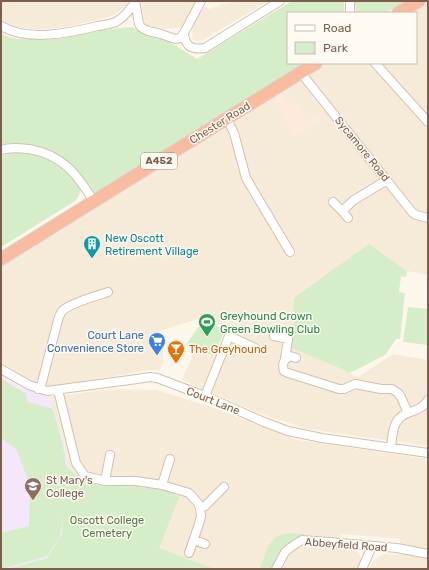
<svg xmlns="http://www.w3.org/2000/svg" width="429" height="570" viewBox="0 0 429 570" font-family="Rubik,sans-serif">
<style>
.residential{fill:#f6ead9}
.commercial{fill:#fee9df}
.education{fill:#f4e7fa}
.green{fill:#d5edc8}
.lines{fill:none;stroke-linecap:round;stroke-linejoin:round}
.minor-casing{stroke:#d2c0af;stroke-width:10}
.highway-casing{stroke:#ddd5d0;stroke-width:14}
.minor{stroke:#fff;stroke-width:8}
.highway{stroke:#f9bca0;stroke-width:12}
.labels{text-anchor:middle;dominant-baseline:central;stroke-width:3;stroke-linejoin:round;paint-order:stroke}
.shield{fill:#fffbf2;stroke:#a38e7e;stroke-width:1}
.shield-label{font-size:10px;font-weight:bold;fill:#7b5f4c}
.street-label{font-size:11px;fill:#7b5f4c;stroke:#fffbf2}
.culture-label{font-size:11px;fill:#0d838f;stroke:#fffbf2;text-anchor:start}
.leisure-label{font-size:11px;fill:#27864d;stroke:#fffbf2;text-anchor:start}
.shop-label{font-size:11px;fill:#366cbe;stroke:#fffbf2;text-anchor:end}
.food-label{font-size:11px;fill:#c56008;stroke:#fffbf2;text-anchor:start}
.education-label{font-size:11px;fill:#785e54;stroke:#fffbf2;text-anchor:start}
.park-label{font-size:11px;fill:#4e7a40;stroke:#fffbf2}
</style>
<rect width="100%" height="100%" fill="#fdf7eb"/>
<path class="residential" d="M 1,1 L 128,1 L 127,5 L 121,10 L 114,15 L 105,18 L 65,27 L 45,29 L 31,29 L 11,26 L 2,22 L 1,21 Z
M 141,1 L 196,1 L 183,27 L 153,30 L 146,26 L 144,23 Z
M 239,1 L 268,1 L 203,40 L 197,41 L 192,39 L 193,24 L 204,7 L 210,9 L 220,5 Z
M 428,3 L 428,275 L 407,271 L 369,244 L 342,369 L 358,377 L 393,354 L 428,360 L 428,446 L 307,429 L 256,412 L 182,380 L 195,350 L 214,358 L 229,327 L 198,319 L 159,331 L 163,344 L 163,362 L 160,370 L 149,370 L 49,387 L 29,380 L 1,362 L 1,267 L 324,63 L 416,63 L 416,13 L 410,13 Z
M 111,389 L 157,390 L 211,407 L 297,440 L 428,459 L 428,569 L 369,569 L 374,560 L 384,554 L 401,555 L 400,539 L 341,534 L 340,538 L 290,533 L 282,534 L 269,547 L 260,569 L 215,569 L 159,548 L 163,487 L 85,482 L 67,467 L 68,458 L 50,397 Z
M 304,547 L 340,548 L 357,551 L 361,558 L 357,569 L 283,569 L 288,556 L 297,549 Z"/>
<path class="commercial" d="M 281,93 L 287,102 L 289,102 L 291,106 L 295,103 L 307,121 L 322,111 L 326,116 L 296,135 L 273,99 Z"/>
<path class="education" d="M 1,375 L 21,387 L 50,397 L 68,458 L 62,534 L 47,558 L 8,569 L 1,569 Z"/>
<path class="green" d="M 292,1 L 344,1 L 344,13 L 288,13 L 288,63 L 303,63 L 95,194 C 79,168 58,148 26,144 C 18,143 9,142 1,145 L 1,33 L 9,37 L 18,39 L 42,40 L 57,39 L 110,29 L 133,27 L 142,33 L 167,39 L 173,45 L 177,46 L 184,51 L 197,59 Z
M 355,1 L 406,1 L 385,13 L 356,13 Z
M 9,153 C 21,152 32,154 43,158 C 54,162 80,178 80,190 C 80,195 78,198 75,201 L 1,247 L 1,156 Z
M 369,244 L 407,271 L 406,277 L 401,276 L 399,292 L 405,293 L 400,339 L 396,339 L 385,355 L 354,371 L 348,373 L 342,369 L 292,348 L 294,298 Z
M 408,307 L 428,309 L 428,345 L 403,342 Z
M 202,322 L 226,329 L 213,356 L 186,345 Z
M 1,379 L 25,393 L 28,402 L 53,409 L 62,442 L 67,469 L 67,467 L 85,482 L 163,487 L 179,497 L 159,548 L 215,569 L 8,569 L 47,558 L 62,534 L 63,518 L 60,536 L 47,556 L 1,569 L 1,533 L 29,526 L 30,486 L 17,450 L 1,438 Z
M 290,533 L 305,534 L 292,540 L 280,553 L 273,569 L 260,569 C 264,559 267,544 275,538 C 280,534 285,534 290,533 Z"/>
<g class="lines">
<defs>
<path id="minor" d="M 135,1 L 139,24 L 141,27 L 144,29 L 148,31 L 161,34 L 175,39 L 180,38 L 184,33 L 201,1
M 350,1 L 350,13
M 1,26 C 28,42 69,33 98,26 C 103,25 111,24 116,22 C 124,17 130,10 135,2
M 184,33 C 185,47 192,50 205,48 L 280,1
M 375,63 L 428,122
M 301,73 L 412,212 L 416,215 L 428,218
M 227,119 L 234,133 L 246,178 L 290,252
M 1,150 C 10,147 19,148 29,149 C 63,155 77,174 94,202
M 333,202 L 342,211
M 348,218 L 342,211 L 354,200 L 387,180
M 274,336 L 288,339 L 285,359
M 296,358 L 290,356 C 283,360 282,364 284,371 L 288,373 L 301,377 L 339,389 L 344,389 L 355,384 L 381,389 L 392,389 L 398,393 L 401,397 L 408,413
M 1,369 L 29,385 L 47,391 L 137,379 L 150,377 L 157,378 L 205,396 L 264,422 L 288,431 L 322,438 L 428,453
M 38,389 L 41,386 L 58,320 C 59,317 60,314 62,311 C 70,303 96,296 108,292
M 58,390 L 76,463 L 85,476 L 105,481 L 136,481 L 162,485 L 189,493 L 198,503 L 200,508 L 201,516 L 199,524 L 189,553
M 205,396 L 229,336 L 255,348
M 391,448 C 392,440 392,430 396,423 C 404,408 419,415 428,400
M 105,481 L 110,455
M 162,485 L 170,459
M 200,508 L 205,506 L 224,487
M 194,540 L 205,544
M 276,569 L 285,552 L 291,547 L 302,540 L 330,542 L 397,548 L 428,554
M 362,569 L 372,546"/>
<path id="highway" d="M 398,13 L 419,1
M 1,259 L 316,63"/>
</defs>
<use href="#minor" class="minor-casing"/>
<use href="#highway" class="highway-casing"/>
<use href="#minor" class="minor"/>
<use href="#highway" class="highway"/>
</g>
<defs>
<symbol id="building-pin" viewBox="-11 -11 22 30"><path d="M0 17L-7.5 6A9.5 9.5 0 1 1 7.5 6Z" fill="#0f9aa8" stroke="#fffbf2"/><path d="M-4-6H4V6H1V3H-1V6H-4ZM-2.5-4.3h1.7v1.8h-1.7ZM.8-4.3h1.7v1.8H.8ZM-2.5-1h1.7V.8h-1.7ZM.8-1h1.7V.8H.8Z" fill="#fff"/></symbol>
<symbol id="stadium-pin" viewBox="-11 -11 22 30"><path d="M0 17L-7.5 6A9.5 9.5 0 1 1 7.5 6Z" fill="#2e9e5b" stroke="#fffbf2"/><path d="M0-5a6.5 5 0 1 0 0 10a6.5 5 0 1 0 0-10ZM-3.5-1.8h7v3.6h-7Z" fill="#fff"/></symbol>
<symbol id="supermarket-pin" viewBox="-11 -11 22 30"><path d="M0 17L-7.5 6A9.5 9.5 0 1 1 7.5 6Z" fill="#3f7fe0" stroke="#fffbf2"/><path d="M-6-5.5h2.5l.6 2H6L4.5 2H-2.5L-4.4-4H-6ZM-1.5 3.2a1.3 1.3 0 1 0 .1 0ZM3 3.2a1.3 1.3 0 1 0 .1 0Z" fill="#fff"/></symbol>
<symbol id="bar-pin" viewBox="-11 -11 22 30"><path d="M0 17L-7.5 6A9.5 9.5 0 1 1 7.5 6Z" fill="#e8710a" stroke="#fffbf2"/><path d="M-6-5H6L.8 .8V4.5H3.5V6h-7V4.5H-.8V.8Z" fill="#fff"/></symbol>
<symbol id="university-pin" viewBox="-11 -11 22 30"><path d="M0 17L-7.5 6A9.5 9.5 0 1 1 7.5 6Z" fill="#8d6e63" stroke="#fffbf2"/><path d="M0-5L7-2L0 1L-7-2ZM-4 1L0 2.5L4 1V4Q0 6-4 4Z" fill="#fff"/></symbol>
</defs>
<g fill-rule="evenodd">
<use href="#building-pin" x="82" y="234" width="20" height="27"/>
<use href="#stadium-pin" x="197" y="312" width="20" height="27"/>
<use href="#supermarket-pin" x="147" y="331" width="20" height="27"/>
<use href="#bar-pin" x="166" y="339" width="20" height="27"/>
<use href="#university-pin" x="23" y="476" width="20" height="27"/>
</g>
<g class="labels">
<rect class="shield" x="141" y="153" width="36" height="16" rx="3"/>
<g class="shield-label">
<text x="159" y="161">A452</text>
</g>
<g class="street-label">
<text transform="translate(220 123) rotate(-32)">Chester Road</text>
<text transform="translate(362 149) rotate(51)">Sycamore Road</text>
<text transform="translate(213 401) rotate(22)">Court Lane</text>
<text transform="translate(346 545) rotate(4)">Abbeyfield Road</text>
</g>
<g class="culture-label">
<text x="105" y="238">New Oscott<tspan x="105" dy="13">Retirement Village</tspan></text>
</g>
<g class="leisure-label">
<text x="220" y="316">Greyhound Crown<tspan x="220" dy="13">Green Bowling Club</tspan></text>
</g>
<g class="shop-label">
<text x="144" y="335">Court Lane<tspan x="144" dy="13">Convenience Store</tspan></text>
</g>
<g class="food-label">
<text x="189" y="349">The Greyhound</text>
</g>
<g class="education-label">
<text x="46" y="480">St Mary's<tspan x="46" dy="13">College</tspan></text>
</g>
<g class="park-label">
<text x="107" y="520">Oscott College<tspan x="107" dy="13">Cemetery</tspan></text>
</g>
</g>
<rect width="429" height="570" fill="none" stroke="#7b5f4c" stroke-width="4"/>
<rect x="287" y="12" width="130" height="52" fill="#fffbf2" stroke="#cabdb0"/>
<rect x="295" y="25" width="20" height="6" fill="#ffffff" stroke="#cabdb0"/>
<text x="323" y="32" font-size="12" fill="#7b5f4c">Road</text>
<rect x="295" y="42" width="20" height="12" fill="#d5edc8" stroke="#cabdb0"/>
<text x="323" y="52" font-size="12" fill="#7b5f4c">Park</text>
</svg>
